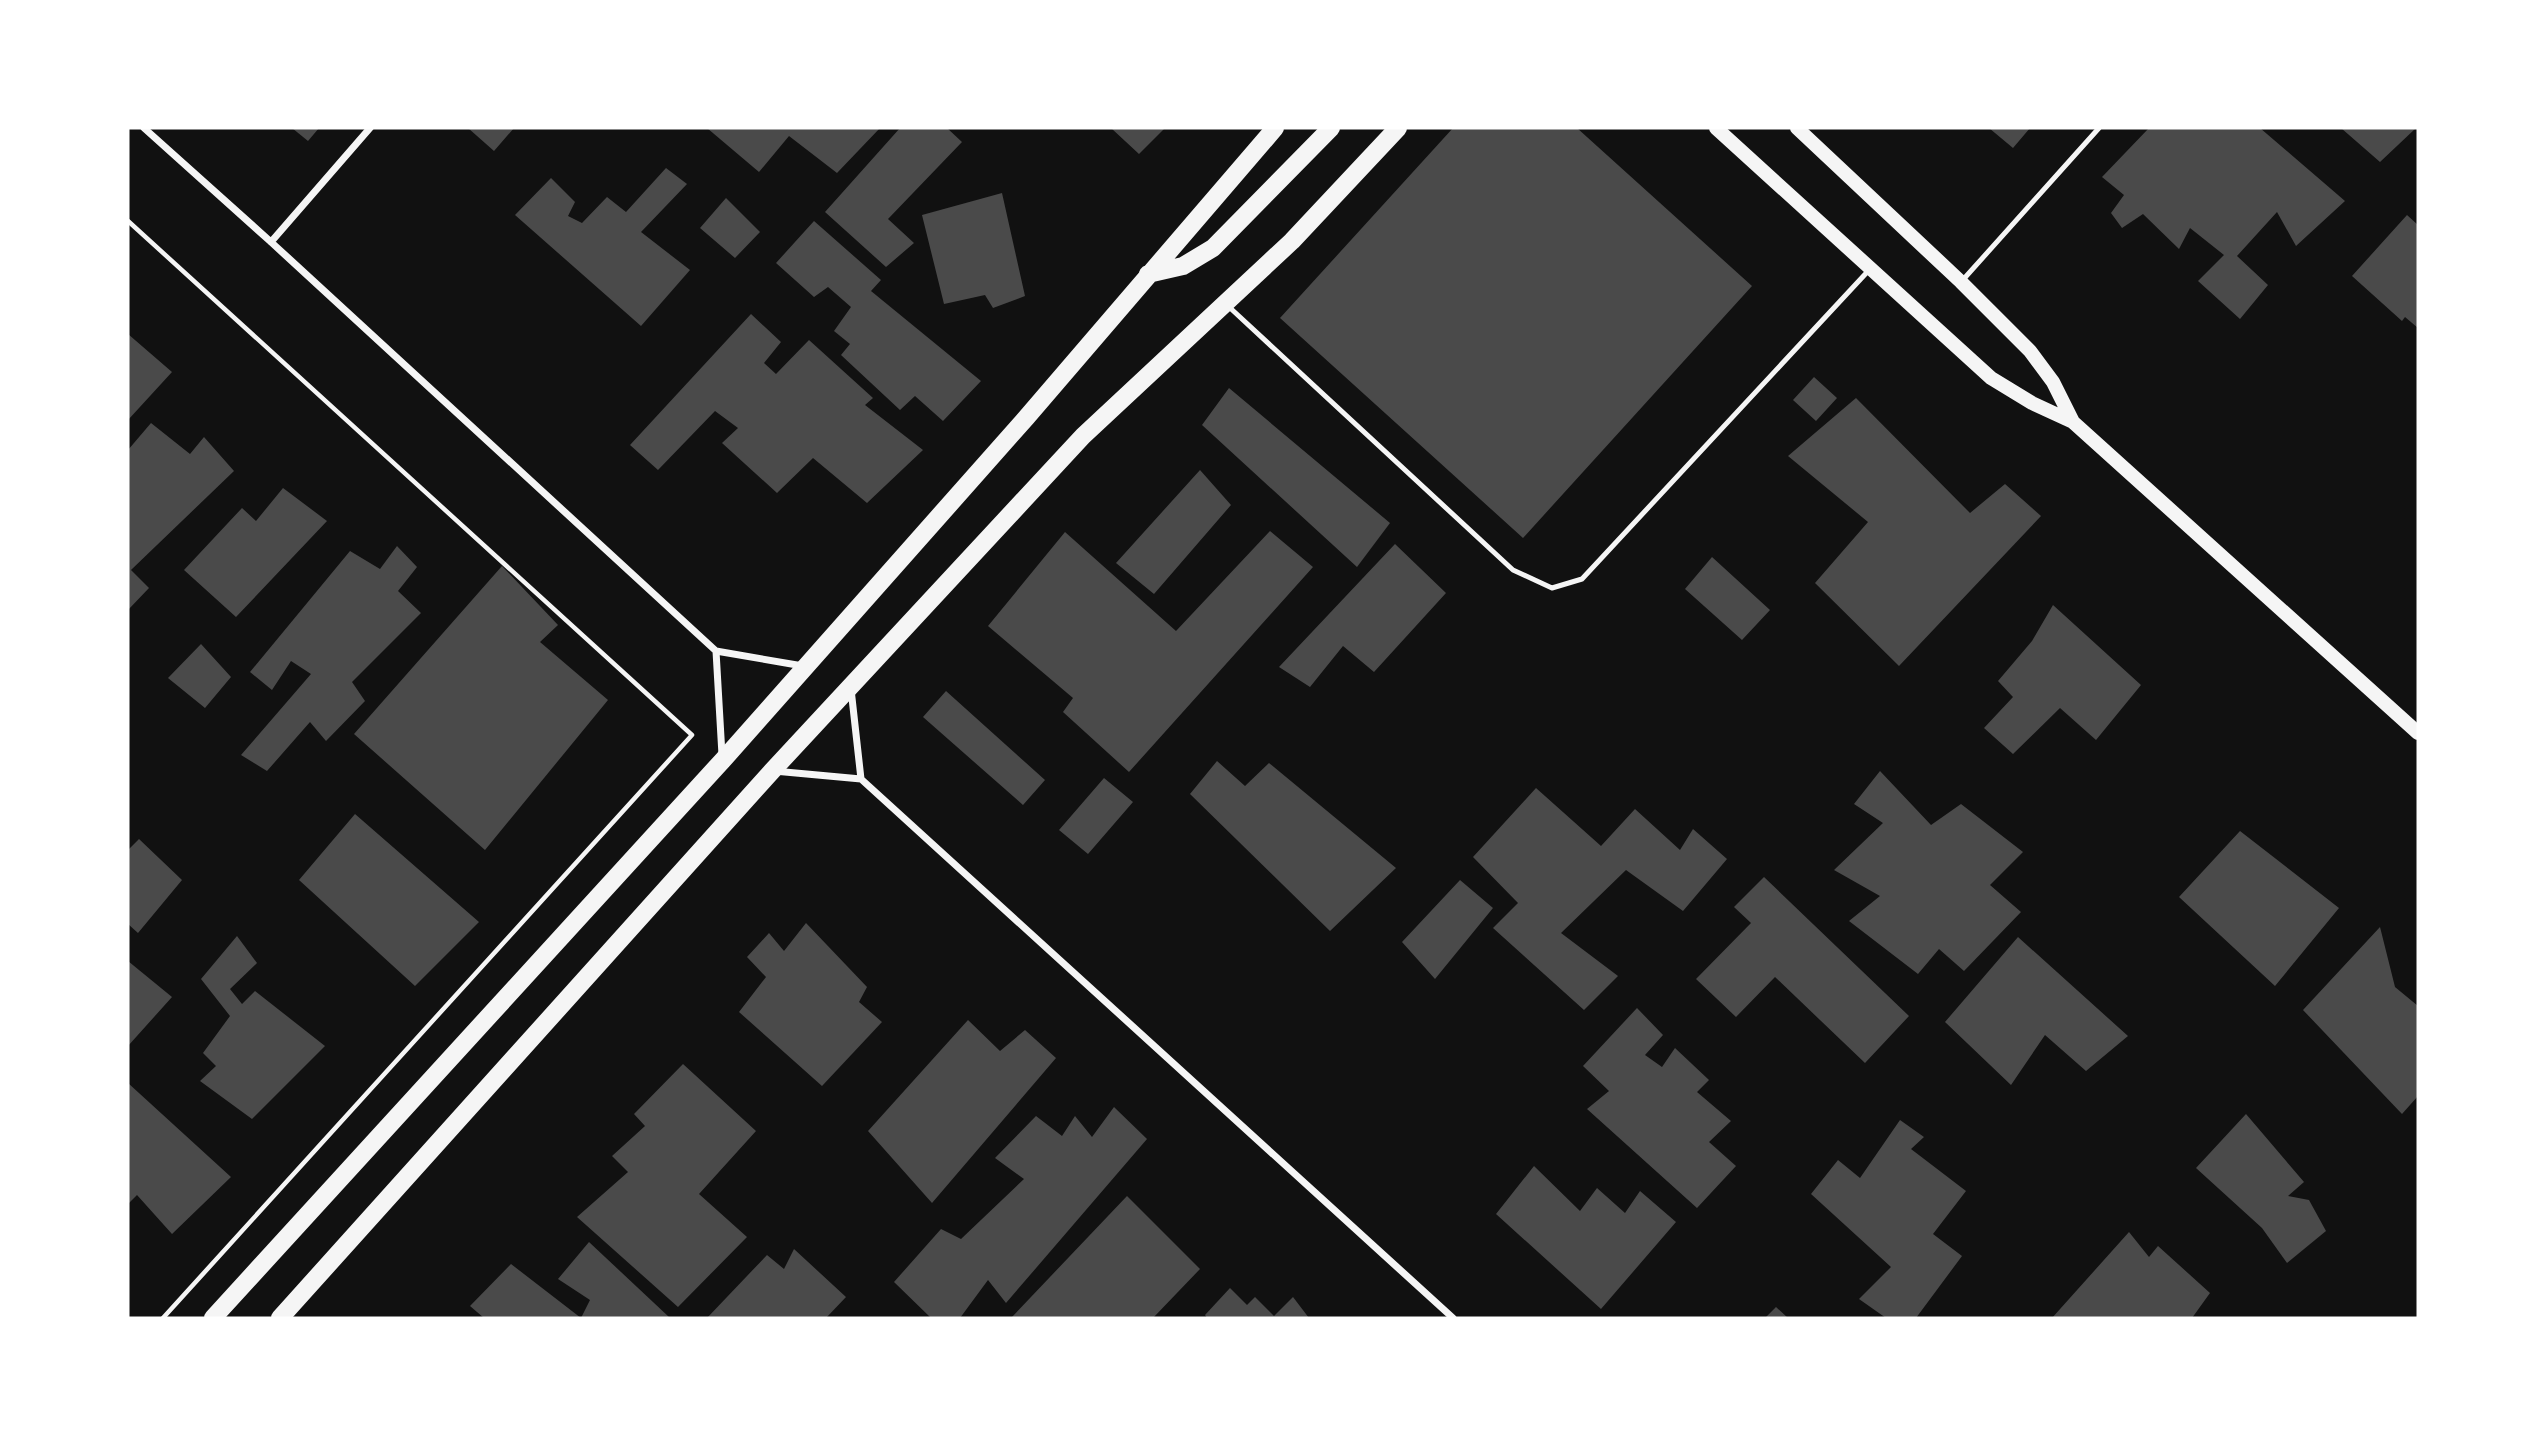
<svg xmlns="http://www.w3.org/2000/svg" width="2546" height="1446" viewBox="0 0 2546 1446" font-family="Lato,sans-serif">
<style>
.building{fill:#4a4a4a}
.lines{fill:none;stroke-linecap:round;stroke-linejoin:round}
.path{stroke:#f5f5f5;stroke-width:4.5}
.service{stroke:#f5f5f5;stroke-width:5}
.minor{stroke:#f5f5f5;stroke-width:7}
.secondary{stroke:#f5f5f5;stroke-width:14}
.primary{stroke:#f5f5f5;stroke-width:18}
</style>
<rect width="100%" height="100%" fill="#111"/>
<path class="building" d="M 292,128 L 319,128 L 308,141 Z
M 468,128 L 514,128 L 494,151 Z
M 707,128 L 880,128 L 837,173 L 789,136 L 759,172 Z
M 900,128 L 947,128 L 962,142 L 888,219 L 914,243 L 886,267 L 825,212 Z
M 1111,128 L 1165,128 L 1139,154 Z
M 1453,128 L 1577,128 L 1752,286 L 1523,538 L 1280,318 Z
M 1989,128 L 2030,128 L 2013,148 Z
M 2149,128 L 2260,128 L 2345,201 L 2296,246 L 2277,212 L 2237,256 L 2268,285 L 2240,319 L 2198,281 L 2224,255 L 2190,228 L 2179,249 L 2143,214 L 2122,228 L 2111,213 L 2124,195 L 2102,177 Z
M 2341,128 L 2416,128 L 2380,162 Z
M 666,168 L 687,184 L 641,232 L 690,270 L 641,326 L 515,215 L 551,178 L 575,202 L 568,216 L 582,223 L 607,197 L 626,212 Z
M 1002,193 L 1025,296 L 993,308 L 985,295 L 944,304 L 922,215 Z
M 726,198 L 760,232 L 735,258 L 700,228 Z
M 2407,215 L 2418,225 L 2418,328 L 2405,317 L 2402,321 L 2352,276 Z
M 814,221 L 881,280 L 871,291 L 981,381 L 943,421 L 915,396 L 900,410 L 841,355 L 850,344 L 834,331 L 851,307 L 828,287 L 814,297 L 776,263 Z
M 751,314 L 781,342 L 764,363 L 776,374 L 809,340 L 873,398 L 865,405 L 923,450 L 867,503 L 813,458 L 777,493 L 722,443 L 738,428 L 715,411 L 658,470 L 630,445 Z
M 128,334 L 172,372 L 128,420 Z
M 1814,377 L 1837,398 L 1816,421 L 1793,400 Z
M 1229,388 L 1390,523 L 1357,567 L 1202,425 Z
M 1856,398 L 1970,513 L 2005,484 L 2041,516 L 1899,666 L 1815,583 L 1868,522 L 1788,456 Z
M 151,423 L 190,454 L 204,437 L 234,471 L 131,570 L 149,588 L 128,610 L 128,450 Z
M 1200,470 L 1231,505 L 1154,594 L 1116,563 Z
M 283,488 L 327,521 L 236,617 L 184,570 L 242,508 L 256,521 Z
M 1270,531 L 1313,567 L 1129,772 L 1063,712 L 1073,698 L 988,626 L 1065,532 L 1176,631 Z
M 1395,544 L 1446,593 L 1374,672 L 1343,646 L 1310,687 L 1279,667 Z
M 397,546 L 417,567 L 398,591 L 421,613 L 352,682 L 365,701 L 326,741 L 310,722 L 267,771 L 241,755 L 311,674 L 291,661 L 272,690 L 250,672 L 350,551 L 380,569 Z
M 1712,557 L 1770,610 L 1742,640 L 1685,589 Z
M 502,566 L 558,625 L 540,642 L 608,700 L 485,850 L 354,734 Z
M 2053,605 L 2141,685 L 2096,740 L 2060,708 L 2013,754 L 1984,728 L 2013,697 L 1998,681 L 2032,641 Z
M 201,644 L 231,677 L 205,708 L 168,678 Z
M 946,691 L 1045,780 L 1023,805 L 923,717 Z
M 1217,761 L 1245,786 L 1269,763 L 1396,868 L 1330,931 L 1190,794 Z
M 1880,771 L 1931,825 L 1961,804 L 2023,852 L 1990,885 L 2021,912 L 1964,971 L 1939,949 L 1918,974 L 1849,921 L 1880,896 L 1834,870 L 1883,823 L 1854,804 Z
M 1104,778 L 1133,802 L 1088,854 L 1059,830 Z
M 1536,788 L 1601,846 L 1635,809 L 1680,850 L 1693,829 L 1727,859 L 1683,911 L 1626,870 L 1561,933 L 1618,976 L 1584,1010 L 1493,928 L 1518,903 L 1473,857 Z
M 355,814 L 479,922 L 415,986 L 299,880 Z
M 2240,831 L 2339,908 L 2275,986 L 2179,897 Z
M 139,839 L 182,880 L 138,933 L 128,924 L 128,850 Z
M 1764,877 L 1909,1016 L 1865,1063 L 1775,977 L 1736,1017 L 1696,979 L 1751,923 L 1734,907 Z
M 1460,880 L 1493,908 L 1435,979 L 1402,942 Z
M 806,923 L 867,987 L 859,1002 L 882,1022 L 822,1086 L 739,1012 L 766,977 L 747,957 L 769,933 L 784,951 Z
M 2380,927 L 2395,987 L 2418,1006 L 2418,1096 L 2402,1114 L 2303,1010 Z
M 237,936 L 257,963 L 230,989 L 242,1004 L 255,991 L 325,1046 L 252,1119 L 200,1081 L 216,1066 L 203,1053 L 230,1016 L 201,979 Z
M 2018,937 L 2128,1036 L 2086,1071 L 2045,1035 L 2011,1085 L 1945,1022 Z
M 128,961 L 172,997 L 128,1046 Z
M 1637,1008 L 1663,1035 L 1645,1055 L 1662,1067 L 1675,1048 L 1709,1080 L 1697,1092 L 1731,1121 L 1709,1142 L 1736,1166 L 1697,1208 L 1587,1109 L 1609,1091 L 1583,1066 Z
M 968,1020 L 1000,1051 L 1025,1030 L 1056,1058 L 932,1203 L 868,1131 Z
M 683,1064 L 756,1131 L 699,1194 L 747,1237 L 678,1307 L 577,1217 L 628,1172 L 612,1156 L 645,1126 L 634,1114 Z
M 128,1083 L 231,1177 L 172,1234 L 137,1195 L 128,1204 Z
M 1114,1107 L 1147,1139 L 1006,1303 L 988,1280 L 960,1318 L 931,1318 L 894,1282 L 941,1229 L 961,1239 L 1024,1179 L 995,1158 L 1036,1116 L 1062,1136 L 1075,1116 L 1092,1137 Z
M 2246,1114 L 2304,1182 L 2288,1196 L 2309,1200 L 2326,1231 L 2287,1263 L 2262,1228 L 2196,1168 Z
M 1900,1120 L 1924,1137 L 1911,1149 L 1966,1191 L 1933,1234 L 1962,1256 L 1916,1318 L 1886,1318 L 1859,1299 L 1891,1267 L 1811,1194 L 1838,1160 L 1860,1178 Z
M 1534,1166 L 1580,1211 L 1597,1188 L 1625,1213 L 1640,1191 L 1676,1222 L 1601,1309 L 1496,1214 Z
M 1127,1196 L 1200,1269 L 1153,1318 L 1011,1318 Z
M 2129,1232 L 2149,1257 L 2158,1246 L 2210,1293 L 2192,1318 L 2052,1318 Z
M 589,1242 L 669,1317 L 668,1318 L 484,1318 L 470,1306 L 511,1264 L 581,1318 L 590,1300 L 558,1279 Z
M 794,1249 L 846,1297 L 826,1318 L 707,1318 L 767,1255 L 784,1269 Z
M 1230,1288 L 1247,1305 L 1255,1297 L 1274,1316 L 1293,1297 L 1309,1318 L 1207,1318 L 1205,1315 Z
M 1776,1307 L 1788,1318 L 1765,1318 Z"/>
<g class="lines">
<path class="path" d="M 128,221 L 692,735 L 163,1318"/>
<path class="service" d="M 1961,282 L 2099,128
M 1228,306 L 1513,570 L 1552,588 L 1582,579 L 1870,269"/>
<path class="minor" d="M 144,128 L 271,242 L 716,651 L 803,666
M 271,242 L 370,128
M 716,651 L 722,755
M 851,689 L 861,779
M 774,771 L 861,779 L 1453,1318"/>
<path class="secondary" d="M 1716,128 L 1991,378 L 2032,403 L 2073,422 L 2418,733
M 1797,128 L 1961,282 L 2030,351 L 2053,382 L 2073,422"/>
<path class="primary" d="M 1148,274 L 1183,266 L 1213,248 L 1331,128
M 213,1318 L 723,760 L 1026,418 L 1275,128
M 280,1318 L 772,771 L 1083,436 L 1292,241 L 1398,128"/>
</g>
<rect width="2546" height="1446" fill="none" stroke="#ffffff" stroke-width="259"/>
</svg>
